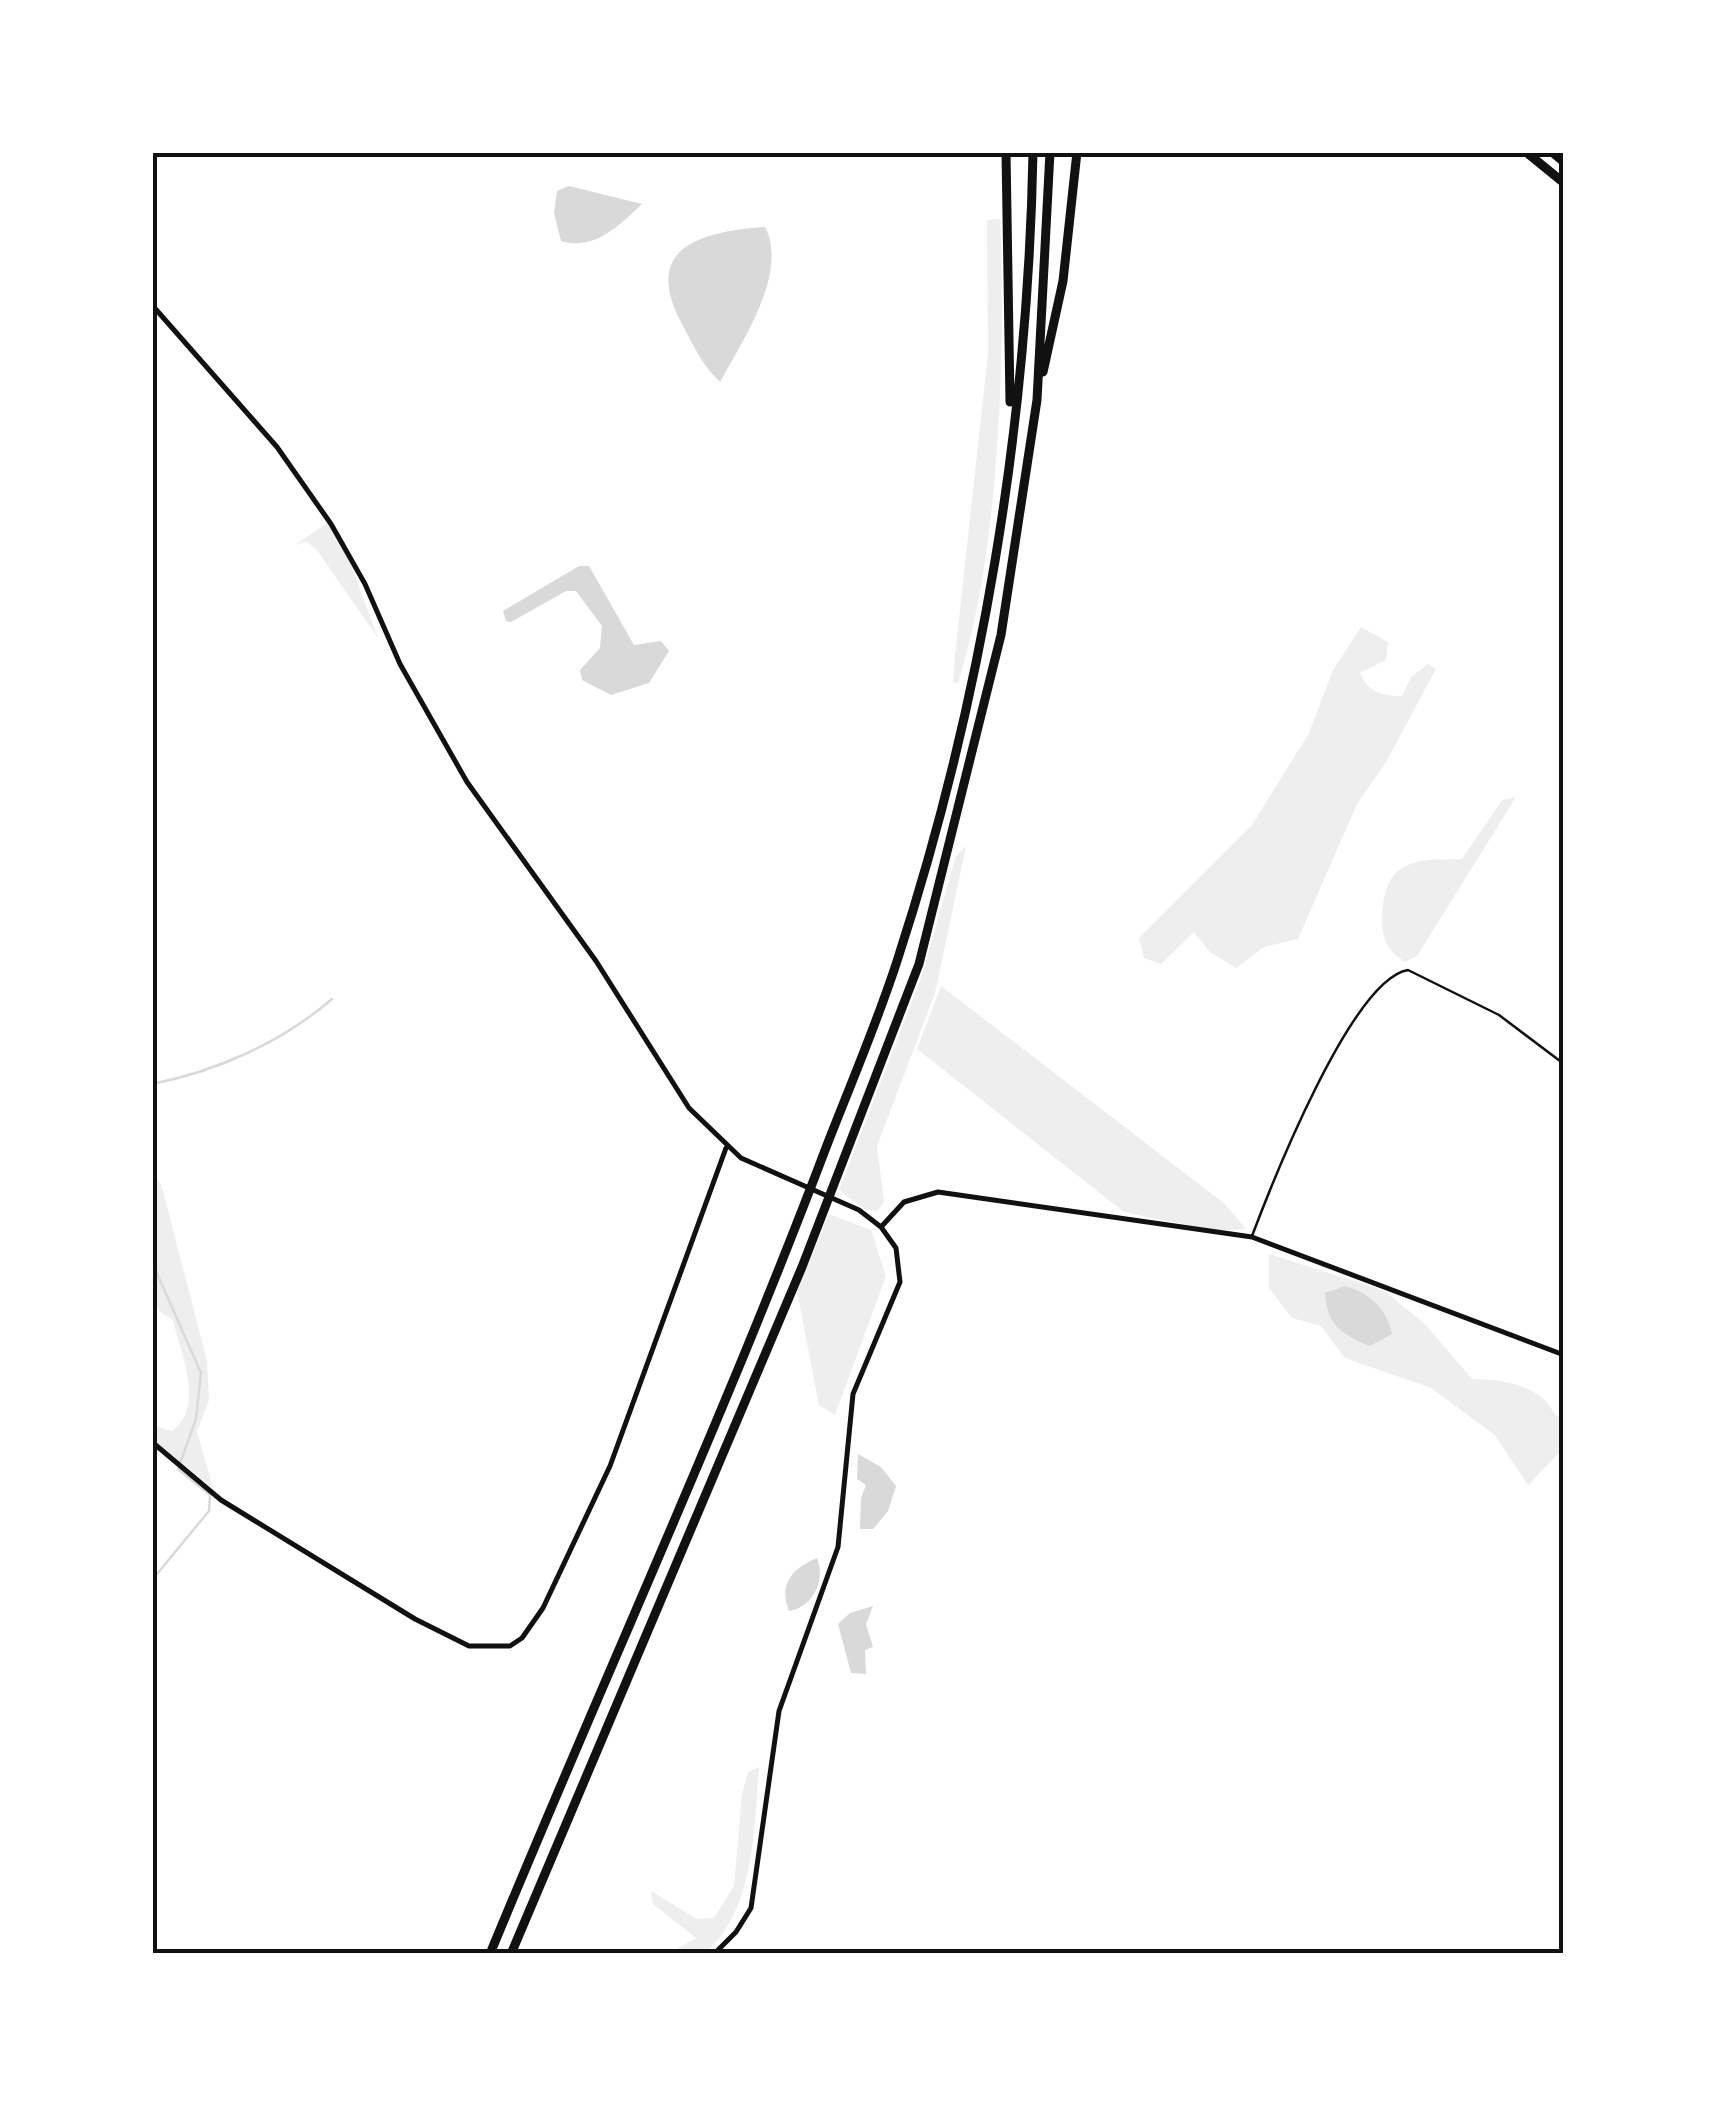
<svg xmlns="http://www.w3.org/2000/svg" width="1716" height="2106" viewBox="0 0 1716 2106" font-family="'Sofia Sans Condensed',sans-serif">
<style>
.green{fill:#eee}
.water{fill:#d9d9d9}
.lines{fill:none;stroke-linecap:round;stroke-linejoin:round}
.stream{stroke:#d9d9d9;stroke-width:2.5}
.service{stroke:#111;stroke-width:2.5}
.minor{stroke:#111;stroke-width:5}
.trunk{stroke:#111;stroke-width:9}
.neatline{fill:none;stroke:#111;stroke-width:4}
</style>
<rect width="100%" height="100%" fill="#fff"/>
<path class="green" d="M 1000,219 C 1006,353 999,556 958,683 L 953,682 L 955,656 L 988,353 L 987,220 Z
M 327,523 L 345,548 L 378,638 L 317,550 L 306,541 L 294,546 Z
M 1361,627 L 1388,642 L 1386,660 L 1360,673 C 1368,692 1382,696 1402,696 L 1411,677 L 1428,664 L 1436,669 L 1386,762 L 1357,804 L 1298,939 L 1264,947 L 1236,968 L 1210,952 L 1194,932 L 1161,964 L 1144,958 L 1139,938 L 1252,825 L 1309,733 L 1333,670 Z
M 1516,797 L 1417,956 L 1404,962 C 1399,957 1391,952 1387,945 C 1378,927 1381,883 1399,870 C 1418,857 1441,860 1462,859 L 1502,800 Z
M 966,846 L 935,993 L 877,1146 L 884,1202 L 877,1211 L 864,1209 L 839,1190 L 921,978 L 956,856 Z
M 941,986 L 1225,1204 L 1246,1229 L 1217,1231 L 1124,1212 L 917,1049 Z
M 153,1171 L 162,1187 L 207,1361 L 209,1400 L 197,1432 L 213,1488 L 153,1440 L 156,1426 L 172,1431 C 206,1407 180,1352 173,1320 L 159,1311 L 153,1293 Z
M 829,1214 L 871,1230 L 886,1276 L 835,1415 L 819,1405 L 797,1291 Z
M 1269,1254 L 1383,1290 L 1425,1324 L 1472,1379 C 1498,1380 1519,1381 1541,1397 C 1551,1404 1551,1414 1563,1419 L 1563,1449 L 1528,1485 L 1495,1435 L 1431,1388 L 1345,1358 L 1321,1326 L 1292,1318 L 1269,1288 Z
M 759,1767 C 754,1828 755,1910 705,1953 L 670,1953 L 696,1938 L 653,1904 L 651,1891 L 697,1919 L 714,1918 L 734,1886 L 742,1794 L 748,1772 Z"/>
<path class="water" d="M 569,186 L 642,204 C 619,226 594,251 561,241 L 554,213 L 557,191 Z
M 765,227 C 789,273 742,341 720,382 C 702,365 693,345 682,324 C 641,248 699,232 765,227 Z
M 579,566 L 589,566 L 634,645 L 661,641 L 669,651 L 649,683 L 611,695 L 582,680 L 580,670 L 600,648 L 602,626 L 576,591 L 566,591 L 511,622 L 506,621 L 503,611 Z
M 1345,1286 C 1370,1293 1387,1309 1392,1334 L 1370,1346 C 1342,1335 1327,1325 1325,1293 Z
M 858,1454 L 881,1467 L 896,1486 L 888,1511 L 873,1529 L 860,1529 L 861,1498 L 866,1485 L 857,1479 Z
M 817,1558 C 826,1580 813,1607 789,1611 C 778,1584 793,1568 817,1558 Z
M 873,1606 L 866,1624 L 873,1647 L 865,1650 L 866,1674 L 851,1673 L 838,1624 L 850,1613 Z"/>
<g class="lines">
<path class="stream" d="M 152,1084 C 218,1071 282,1042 332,999
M 152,1262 L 201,1373 L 196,1419 L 178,1469 L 210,1495 L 209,1511 L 152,1580"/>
<path class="service" d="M 1252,1236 C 1272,1183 1352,979 1408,970 L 1499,1015 L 1564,1064"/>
<path class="minor" d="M 152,305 L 277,447 L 331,524 L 365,584 L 400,664 L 467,782 L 596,961 L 689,1108 L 741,1158 L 859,1210 L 881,1227 L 896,1248 L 900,1282 L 853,1394 L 838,1547 L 779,1711 L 751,1908 L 736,1932 L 714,1954
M 881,1227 L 904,1202 L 938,1192 L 1252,1237 L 1564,1355
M 152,1442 L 221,1500 L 415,1619 L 469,1646 L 510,1646 L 522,1638 L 543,1608 L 610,1466 L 726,1148"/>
<path class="trunk" d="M 1006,152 L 1010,402
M 1526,152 L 1564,183
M 1552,152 L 1564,162
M 1043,372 L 1063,281 L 1077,152
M 490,1954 C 601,1684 724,1418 827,1145 C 851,1083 878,1021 898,958 C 982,700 1028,424 1033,152
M 511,1954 L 802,1267 L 919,964 L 1001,635 L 1037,400 L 1050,152"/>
</g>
<rect width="1716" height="2106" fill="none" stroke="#ffffff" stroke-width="310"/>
<rect x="155" y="155" width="1406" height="1796" class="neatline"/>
</svg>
